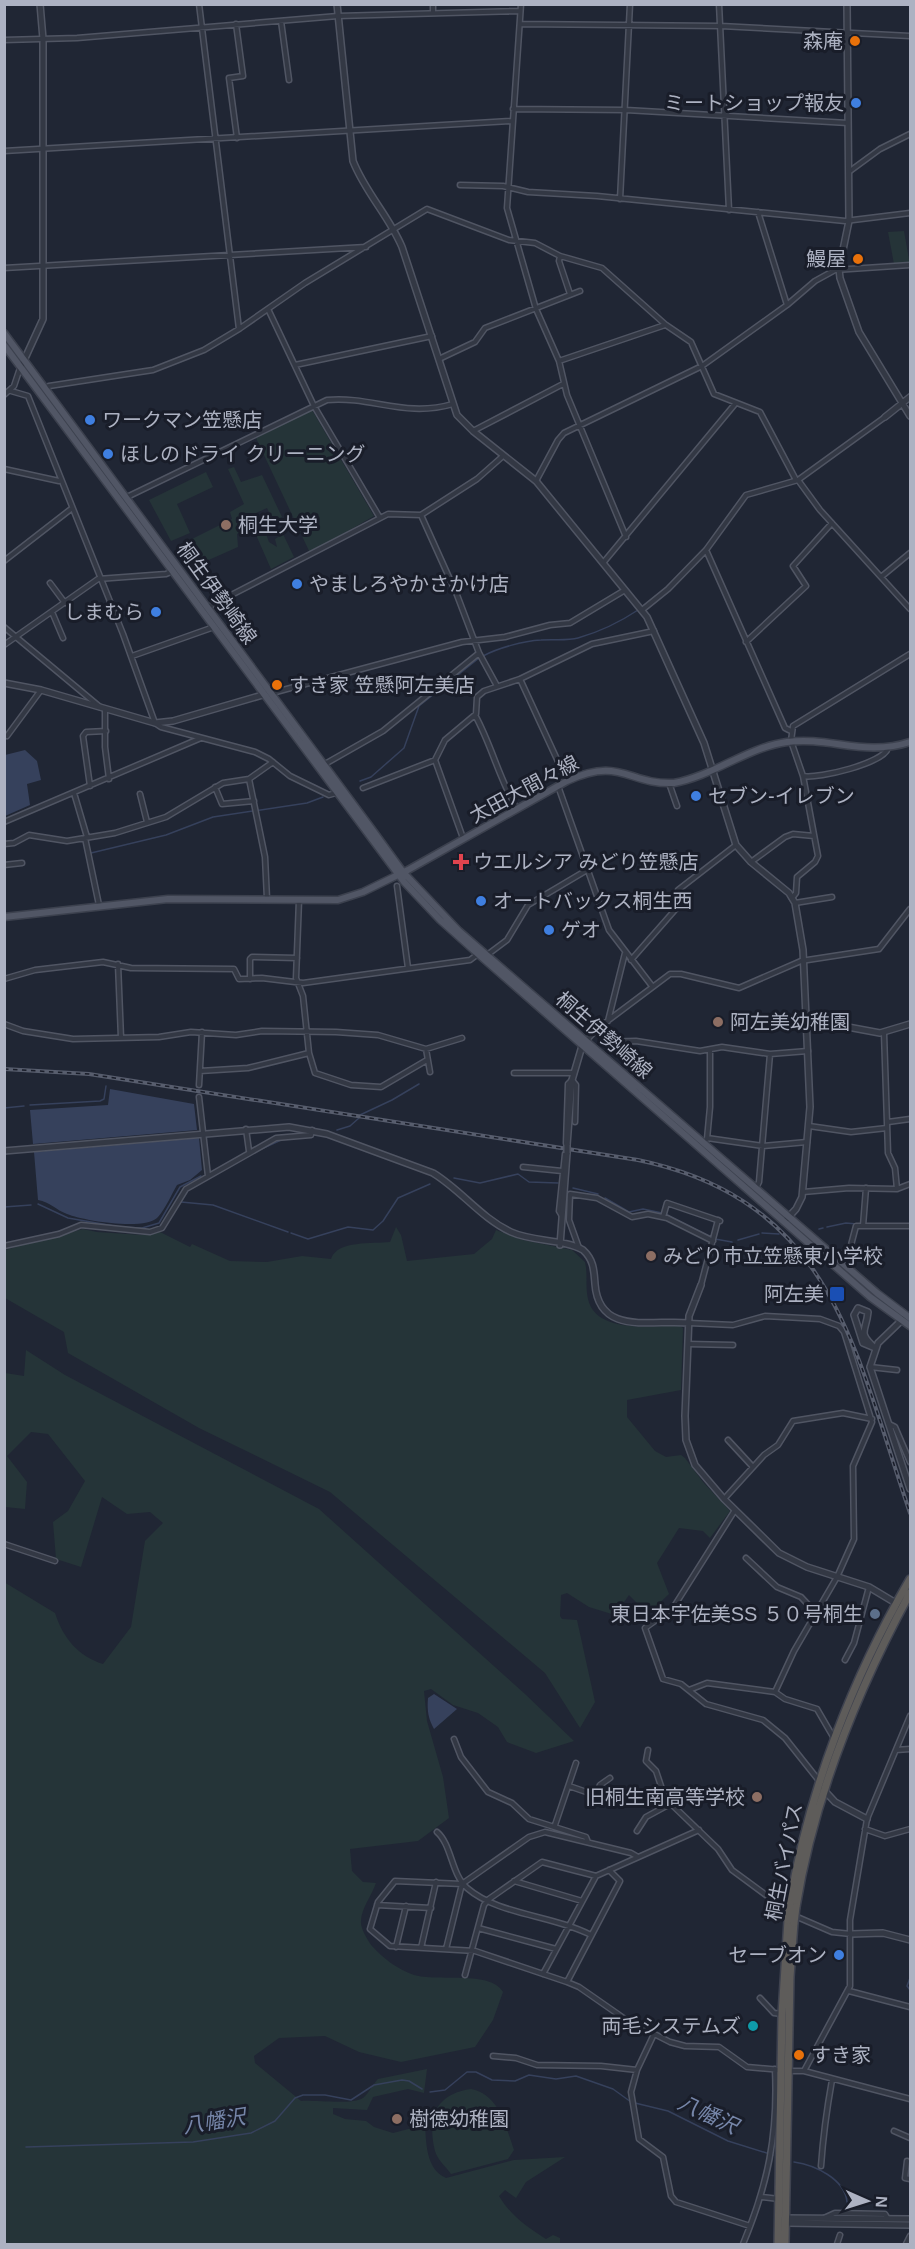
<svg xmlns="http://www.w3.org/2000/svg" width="915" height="2249" viewBox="0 0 915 2249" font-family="Helvetica,'Noto Sans JP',sans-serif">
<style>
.green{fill:#253438}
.water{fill:#36415c}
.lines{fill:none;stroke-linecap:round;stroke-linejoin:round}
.stream{stroke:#36415c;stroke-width:1.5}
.minor-casing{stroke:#505563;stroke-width:7}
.tertiary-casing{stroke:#505563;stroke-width:8}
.primary-casing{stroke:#3c414e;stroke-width:9}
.trunk-casing{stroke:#3e424f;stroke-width:10}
.minor{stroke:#333844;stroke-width:4}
.tertiary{stroke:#333844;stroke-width:5}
.primary{stroke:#515665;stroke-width:6}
.trunk{stroke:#5e5c5a;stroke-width:7}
.rail-casing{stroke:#575d6d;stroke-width:4}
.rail{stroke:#191d29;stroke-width:1.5;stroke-dasharray:4.5;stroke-linecap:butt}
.tertiary-bridge-casing{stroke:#505563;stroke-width:8;stroke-linecap:butt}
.trunk-bridge-casing{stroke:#3e424f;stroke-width:10;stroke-linecap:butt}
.tertiary-bridge{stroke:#333844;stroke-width:5}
.trunk-bridge{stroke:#5e5c5a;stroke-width:7}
.food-dot{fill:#e8710a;stroke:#191d29;stroke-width:2}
.shop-dot{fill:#3f7fe0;stroke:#191d29;stroke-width:2}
.education-dot{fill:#8d6e63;stroke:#191d29;stroke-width:2}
.health-dot{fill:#e0444e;stroke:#191d29;stroke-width:2}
.transit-dot{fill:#1a4fb4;stroke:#191d29;stroke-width:2}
.service-dot{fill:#5c6f8a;stroke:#191d29;stroke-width:2}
.culture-dot{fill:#0f9aa8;stroke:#191d29;stroke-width:2}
.labels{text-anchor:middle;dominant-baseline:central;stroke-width:6;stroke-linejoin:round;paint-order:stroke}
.poi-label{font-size:20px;fill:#adb2c2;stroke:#191d29;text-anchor:start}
.street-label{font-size:20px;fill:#adb2c2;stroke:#191d29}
.water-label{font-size:21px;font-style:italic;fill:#7686a9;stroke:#191d29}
</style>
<rect width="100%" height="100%" fill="#202634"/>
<path class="green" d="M 904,231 L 910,265 L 894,264 L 888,232 Z
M 312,410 L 374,516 L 310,553 L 256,438 Z
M 234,467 L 241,482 L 262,475 L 282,517 L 273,520 L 267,508 L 256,513 L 258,518 L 237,534 L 238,547 L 195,566 L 180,545 L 232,519 L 230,512 L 244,504 L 228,469 Z
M 206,472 L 213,487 L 177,504 L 190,533 L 171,541 L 149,500 Z
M 256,525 L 265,531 L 269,542 L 277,547 L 275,539 L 283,534 L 294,557 L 271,569 L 253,528 Z
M 396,1227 L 401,1235 L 407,1261 L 474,1254 L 492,1239 L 496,1230 L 523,1240 L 572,1250 L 585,1262 C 588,1274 585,1286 588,1299 C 595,1333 652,1327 678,1325 L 683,1328 L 681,1390 L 627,1400 L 627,1417 L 655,1451 L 666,1457 L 681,1455 L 685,1458 L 703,1482 L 730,1511 L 710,1538 L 703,1531 L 679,1528 L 657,1563 L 669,1594 L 648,1614 L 629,1595 L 615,1615 L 589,1607 L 567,1593 L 561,1595 L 560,1616 L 562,1619 L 577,1620 L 595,1702 L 580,1728 L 545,1673 L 330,1492 L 199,1428 L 68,1353 L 64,1332 L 5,1298 L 5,1250 L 83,1229 L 97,1232 L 142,1235 L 160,1232 L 190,1247 L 192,1244 L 230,1261 L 267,1262 L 302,1256 L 331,1259 C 337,1240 373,1244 390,1242 Z
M 26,1350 L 65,1375 L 319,1509 L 525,1694 L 574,1741 L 536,1753 L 507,1742 L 498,1727 L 478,1713 L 453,1705 L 431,1689 L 424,1691 L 427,1721 L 443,1777 L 449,1818 L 418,1841 L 350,1849 L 352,1871 L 363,1882 L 376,1883 C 372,1895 361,1909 361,1921 C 360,1928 368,1941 372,1946 C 384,1959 397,1969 414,1975 C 436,1982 491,1970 503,1992 L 493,2020 L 475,2047 L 401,2062 L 359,2052 L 325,2036 L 279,2038 L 254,2056 L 255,2063 L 301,2101 C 316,2100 353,2105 363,2098 C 369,2093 373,2084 378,2079 L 427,2069 L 424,2093 L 408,2089 L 373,2097 L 367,2110 L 333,2108 L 333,2114 L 345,2119 L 366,2121 L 374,2127 L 393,2133 L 420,2126 L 420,2118 L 425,2121 C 426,2140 425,2169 446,2178 L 514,2160 L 565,2157 L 526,2182 L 516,2198 L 505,2190 L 499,2196 C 511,2216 527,2227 546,2239 L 553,2235 L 560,2238 L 560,2243 L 5,2244 L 4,1582 L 55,1613 C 63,1638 78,1656 103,1664 L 131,1627 L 145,1541 L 163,1523 L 150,1512 L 127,1514 L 102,1497 L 81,1567 L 56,1559 L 53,1522 L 68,1511 L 85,1481 L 48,1434 L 31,1432 L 7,1456 L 27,1482 L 25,1509 L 5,1507 L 5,1373 L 24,1376 Z
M 471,2089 C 499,2094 506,2127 514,2150 L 508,2159 L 451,2174 C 446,2167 437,2159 435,2151 C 427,2118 435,2094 471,2089 Z"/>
<path class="water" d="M 25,750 L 37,761 L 41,780 L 27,784 L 30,805 L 5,816 L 5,755 Z
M 110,1089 L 194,1104 L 197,1130 L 33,1144 L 30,1110 L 108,1105 Z
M 199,1138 L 202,1170 L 190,1180 L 177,1185 C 171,1195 166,1208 158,1217 C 146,1231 84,1221 67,1214 C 56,1210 50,1202 38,1200 L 34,1152 Z
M 434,1694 L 457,1709 L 434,1729 C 428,1718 427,1710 428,1698 Z"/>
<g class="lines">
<path class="stream" d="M 483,656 C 498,648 523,641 541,640 C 553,639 567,641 578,638 C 599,632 620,622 638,610
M 360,781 L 371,777 L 404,748 L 419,706 L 479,658
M 91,853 L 166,835 L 213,817 L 307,803 L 323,797
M 30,1105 L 100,1101 L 104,1099 L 106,1086
M 4,1108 L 24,1106
M 360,1115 L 392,1100 L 419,1084
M 337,1130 L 350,1126 L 359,1118
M 253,1153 L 281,1140
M 454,1178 L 480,1183 L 518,1174 L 529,1182 L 558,1183
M 573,1188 L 598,1194
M 605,1198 L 629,1212 L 643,1209 L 662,1213
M 181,1202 L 213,1205 L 288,1232
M 38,1204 L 68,1218 L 114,1226
M 4,1207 L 31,1205
M 667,1215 L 711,1237
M 866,1224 L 907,1224
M 118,1227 L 142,1228 L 159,1223 L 180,1187 L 201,1176
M 827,1227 L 846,1223 L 857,1224
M 819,1229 L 823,1228
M 291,1233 L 308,1239 L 348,1227 L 373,1230 L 383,1221 L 398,1198 L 430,1184
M 762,1233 L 779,1234
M 715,1239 L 732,1242
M 738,1240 L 759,1234
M 910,1978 L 907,1986 L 910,1990
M 430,2092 L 445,2090 L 467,2072 L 476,2072 L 492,2080 L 515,2081 L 529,2075 L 556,2079 L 576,2076 L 613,2089 L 631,2102
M 635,2103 L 668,2111 L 728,2141 L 773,2155
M 26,2147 L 193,2142 L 251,2133 L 275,2121 L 295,2098 L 303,2095 L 325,2095 L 351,2100 L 374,2085 L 402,2080 L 409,2081 L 422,2089
M 794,2162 C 815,2165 845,2179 847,2202"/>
<defs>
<path id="minor" d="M 199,4 L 239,329
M 433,4 L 433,11
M 521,4 L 507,208 L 536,309 L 559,361 L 567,395 L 626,537
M 719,4 L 729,210
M 281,21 L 289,80
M 236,24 L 243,76 L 229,78 L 237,138
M 520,24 L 721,26 L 910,36
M 4,40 L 77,38 L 338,16 L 520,11
M 513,109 L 626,110 L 848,123
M 4,151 L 512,121
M 850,171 L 880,149 L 910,134
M 460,185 L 503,186 L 528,192 L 597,196 L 845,221 L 910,213
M 620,199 L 630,4
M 758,212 L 787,305
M 560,256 L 559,261 L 570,294
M 4,268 L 366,247
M 268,309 L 314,406 L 380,518
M 439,359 L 475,342 L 485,328 L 580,291
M 559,361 L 665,325
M 295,365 L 432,336
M 46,389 L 49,386 L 153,370 L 204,350 L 239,329 L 305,283 L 427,209 L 509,240 L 535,243 L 560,256 L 602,268 L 666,325 L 691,342 L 714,394 L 760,412 L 796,480
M 11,391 L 28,396 L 123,634 L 155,723 L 161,727 L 255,752 L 269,759 L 290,776 L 329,795 L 336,793
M 4,395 L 14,386 L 20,368
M 473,431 L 563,384
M 4,469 L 59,481
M 798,480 L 820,510 L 910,609
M 536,481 L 558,440 L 564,433 L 702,366 L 787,305 L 815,281 L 835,270 L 910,265
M 127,497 L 327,400 C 373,396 404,418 453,404
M 421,515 L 457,595 L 479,653 L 497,686
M 706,550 L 785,728 L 791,731
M 4,561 L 71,509
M 603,563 L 735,404
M 881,577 L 910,553
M 50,583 L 65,603
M 208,607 L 388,514 L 421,515 L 477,479 L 503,456
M 642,610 L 668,589 L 706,550 L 746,495 L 798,480 L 885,417
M 52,612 L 63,638
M 4,627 L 100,707
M 746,642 L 806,586 L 793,566 L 832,523
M 4,645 L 98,579 L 166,574 L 173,571
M 132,656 L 214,627
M 520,679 L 567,781
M 272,693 L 462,642 L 505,637 L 550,625 L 570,623 L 625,590
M 105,710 L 105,747 L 109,779
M 475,715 C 492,746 499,779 517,809
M 7,736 L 41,690
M 435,760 L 463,838
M 325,764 L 383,731 L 479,653
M 803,776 C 819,779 884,763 888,748
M 249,779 L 265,857 L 267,899
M 669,783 L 677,806
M 90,786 L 83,736 L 86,732 L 106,731
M 558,786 L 609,930 L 652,986
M 215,787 L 222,804 L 254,801
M 363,788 L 435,760 L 445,740 L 476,714 L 477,697 L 484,691 L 520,679 L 592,644 L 654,631
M 74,793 L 87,837
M 140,794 L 147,822
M 4,822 L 201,738
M 85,838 L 99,905
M 4,844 L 14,843 L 29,835 L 67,841 L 115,833 L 166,817 L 223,783 L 249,779 L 273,762
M 751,862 L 785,837 L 793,834 L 814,836
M 4,865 L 22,863
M 397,886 L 408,968
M 792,898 L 796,893 L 797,877 L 815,862 L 818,856 L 803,776 L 791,741 L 793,726 L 910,654
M 299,900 L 296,978 L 303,996 L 309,1053 L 315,1073 L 351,1085 L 381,1087 L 427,1060
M 795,903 L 832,897
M 487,955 L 507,940 L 528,905 L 587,870
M 631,960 L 682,902 L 678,890 L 736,845
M 118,964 L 121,1038
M 4,979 L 35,970 L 103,962 L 131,968 L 234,969 L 239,979 L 262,978 L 303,983 L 470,960 L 478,954
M 250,979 L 250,959 L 252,957 L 297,958
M 608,1021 L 625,953
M 4,1024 L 23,1031 L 73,1039 L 159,1037 L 191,1032 L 236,1035 L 262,1031 L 336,1032 L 378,1035 L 426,1049 L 462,1038
M 884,1033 L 888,1153 L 895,1168 L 897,1189
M 586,1041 L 598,1028 L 670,974 L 681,974 L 739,988 L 801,961 L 879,949 L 910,909
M 601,1042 L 636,1041 L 700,1051 L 722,1047 L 770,1054 L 808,1051
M 426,1049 L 430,1072
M 200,1071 L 248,1068 L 309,1053
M 514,1073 L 574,1073
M 199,1085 L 202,1032
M 199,1097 L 208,1176
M 888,1122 L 910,1119
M 809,1126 L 851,1132 L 887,1128
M 246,1129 L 249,1151
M 707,1138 L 763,1146 L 807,1142
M 707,1139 L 710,1107 L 710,1050
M 566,1143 L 568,1084 L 572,1080 L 576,1085 L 575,1122
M 523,1167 L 562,1171
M 756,1188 L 759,1182 L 770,1054
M 803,1192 L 849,1188 L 897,1189 L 910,1184
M 562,1216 L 559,1211 L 565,1154
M 663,1217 L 667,1203 L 720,1221
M 863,1226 L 866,1188
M 4,1246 L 59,1234 L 81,1225 L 150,1232 L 162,1228 L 186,1189 L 276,1138 L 311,1135 L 312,1130
M 579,1248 L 569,1220 L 570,1194 L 597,1198 L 632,1217 L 648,1214 L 667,1218 L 713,1241
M 838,1259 L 851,1245 L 856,1226 L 910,1226
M 701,1285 L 718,1220
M 689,1323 L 733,1325 L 765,1316 L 820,1319 L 839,1326 L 844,1332 L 872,1422 L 853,1466 L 854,1539 L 837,1577 L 794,1651 L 775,1692
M 688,1344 L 733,1345
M 870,1367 L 897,1370
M 889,1424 L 895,1427 L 910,1462
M 728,1440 L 753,1467
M 724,1499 L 764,1455 L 778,1445 L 793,1421 L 843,1413 L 872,1419
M 735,1510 L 673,1608 L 645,1628 L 663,1679 L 681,1684 L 706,1704 L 763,1720 L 785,1738 L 820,1782
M 4,1544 L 55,1561
M 746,1558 L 777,1587 L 801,1597 L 816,1613
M 845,1660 L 854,1643 L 869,1587
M 689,1690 L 707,1683 L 775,1692 L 785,1699 L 817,1709 L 835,1740
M 454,1739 L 461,1757 L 488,1792 L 512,1803 L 529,1819 L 586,1837 L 588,1842
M 648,1750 L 646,1761 L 656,1771 L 665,1798 L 718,1849 L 732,1870 L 789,1912
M 896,1750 L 910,1749
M 569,1786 L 595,1795
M 593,1801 L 600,1785 L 610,1778
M 555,1825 L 576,1763
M 865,1829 L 885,1836 L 910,1829
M 637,1831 L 646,1817 L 670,1804
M 437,1832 C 452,1845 451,1874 467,1888 C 498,1915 552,1915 591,1935
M 638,1857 L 631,1853 L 545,1832 L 529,1837 L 462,1884 L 395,1881 L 378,1902 L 370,1929 L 390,1946 L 475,1951 L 567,1982 L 579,1987 L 625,2019 L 670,2042 L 685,2046 L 719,2047 L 747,2067 L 781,2070
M 514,1881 L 582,1901
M 377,1905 L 431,1908
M 795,1916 L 832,1932 L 851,1934
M 478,1928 L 556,1949
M 396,1947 L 406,1906
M 421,1948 L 436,1882
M 446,1949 L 462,1884
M 543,1974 L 596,1876 L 699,1830
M 465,1975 L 484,1905 L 489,1899 L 542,1862 L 596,1876
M 567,1982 L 620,1881 L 609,1870
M 849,1991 L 910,2007
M 760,1998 L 774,2013 L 782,2014
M 654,2034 L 637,2070 L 631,2092 L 639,2139 L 663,2157 L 671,2196 L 676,2202 L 750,2226
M 493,2056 L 516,2058 L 537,2065 L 601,2066 L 637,2070
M 789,2071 L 804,2071 L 910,2099
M 804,2071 L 850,1986 L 850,1920 L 867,1819 L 910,1716
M 894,2131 L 910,2138
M 907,2161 L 905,2178 L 910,2179
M 821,2166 C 823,2137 827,2108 832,2080
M 762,2197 L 779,2199
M 824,2218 L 835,2213 L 885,2214 L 888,2219
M 743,2244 C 768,2184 778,2135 775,2069
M 837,2244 L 840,2235
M 906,2244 L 910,2236"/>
<path id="tertiary" d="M 337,4 L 353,161 C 365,192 389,216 402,247 L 457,415 L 473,431 L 536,481 L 647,617 L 704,743 L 736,845 L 751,862 L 789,893 L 795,903 L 803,950 L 810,1107 L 802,1197 L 796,1209 L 784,1222
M 847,4 L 849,221 L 839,269 L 840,278 L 859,332 L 910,416
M 21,367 L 43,319 L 43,39 L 40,4
M 885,417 L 910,397
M 4,683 L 41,690 L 155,723 L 173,721 L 266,694
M 805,1019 L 880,1033 L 910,1024
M 567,1145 L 572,1080 L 582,1046
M 4,1151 L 289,1127 L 327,1134 L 433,1173 C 461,1190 481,1218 511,1232 C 533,1242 564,1239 583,1250 C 594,1260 594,1271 595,1284 C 599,1337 653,1319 689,1323
M 560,1245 L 567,1153
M 701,1285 L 689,1316 L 685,1416 L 686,1440 L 695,1465 L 724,1499 L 779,1553 L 807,1567 L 869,1587 L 899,1605
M 858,1308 L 868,1312 C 866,1333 857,1331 875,1348 L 863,1343 L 854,1315 Z
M 904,1318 L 878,1343 L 870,1367 L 910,1489
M 823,1789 L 835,1802 L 867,1819
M 851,1934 L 883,1933 L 910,1940
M 783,2218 L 910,2219
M 779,2220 L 786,2223 L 910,2225"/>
<path id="primary" d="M 4,333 L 371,828 L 403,872 L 459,931 L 877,1293 L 910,1318
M 4,345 L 404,882 L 440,920 L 478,954 L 870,1297 L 910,1326
M 4,917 L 168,899 L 338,900 L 363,892 L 408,870 L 567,781 C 621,756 628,785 674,783 C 713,776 748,747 787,742 C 829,736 865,757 910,742"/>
<path id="trunk" d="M 790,1904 C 808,1792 853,1677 910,1579
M 796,1907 C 814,1796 857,1691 910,1593
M 778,2244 L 782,2014 L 788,1920
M 785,2244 L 790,1977 L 794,1923"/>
</defs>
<use href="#minor" class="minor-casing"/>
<use href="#tertiary" class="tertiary-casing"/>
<use href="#primary" class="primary-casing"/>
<use href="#trunk" class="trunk-casing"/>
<use href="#minor" class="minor"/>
<use href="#tertiary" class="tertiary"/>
<use href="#primary" class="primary"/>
<use href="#trunk" class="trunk"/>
<defs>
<path id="rail" d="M 4,1069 L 89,1074 L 638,1160 C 834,1201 854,1350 910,1513"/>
</defs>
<use href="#rail" class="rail-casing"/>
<use href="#rail" class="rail"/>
<defs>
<path id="tertiary-bridge" d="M 567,1153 L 567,1145"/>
<path id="trunk-bridge" d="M 788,1920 L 790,1904
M 794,1923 L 796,1907"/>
</defs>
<use href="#tertiary-bridge" class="tertiary-bridge-casing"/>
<use href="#trunk-bridge" class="trunk-bridge-casing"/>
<use href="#tertiary-bridge" class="tertiary-bridge"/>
<use href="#trunk-bridge" class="trunk-bridge"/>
</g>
<g class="food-dot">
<circle cx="855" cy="41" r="6"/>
<circle cx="858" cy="259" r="6"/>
<circle cx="277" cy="685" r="6"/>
<circle cx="799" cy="2055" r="6"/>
</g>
<g class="shop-dot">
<circle cx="856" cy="103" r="6"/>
<circle cx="90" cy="420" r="6"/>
<circle cx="108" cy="454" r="6"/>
<circle cx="297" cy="584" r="6"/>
<circle cx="156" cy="612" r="6"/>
<circle cx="696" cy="796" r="6"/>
<circle cx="481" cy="901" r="6"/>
<circle cx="549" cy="930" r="6"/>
<circle cx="839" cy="1955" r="6"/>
</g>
<g class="education-dot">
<circle cx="226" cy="525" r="6"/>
<circle cx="718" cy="1022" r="6"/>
<circle cx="651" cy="1256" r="6"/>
<circle cx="757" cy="1797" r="6"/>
<circle cx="397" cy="2119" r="6"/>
</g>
<path class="health-dot" d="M458 853h6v6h6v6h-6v6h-6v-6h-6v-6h6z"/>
<rect class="transit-dot" x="829" y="1286" width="16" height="16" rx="3"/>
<circle class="service-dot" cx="875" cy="1614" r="6"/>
<circle class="culture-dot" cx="753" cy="2026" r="6"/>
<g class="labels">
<g class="poi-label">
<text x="843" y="41" text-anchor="end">森庵</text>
<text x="844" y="103" text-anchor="end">ミートショップ報友</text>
<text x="846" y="259" text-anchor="end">鰻屋</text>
<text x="102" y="420">ワークマン笠懸店</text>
<text x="120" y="454">ほしのドライ クリーニング</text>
<text x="238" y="525">桐生大学</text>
<text x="309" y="584">やましろやかさかけ店</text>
<text x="144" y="612" text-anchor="end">しまむら</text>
<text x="289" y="685">すき家 笠懸阿左美店</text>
<text x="708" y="796">セブン-イレブン</text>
<text x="473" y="862">ウエルシア みどり笠懸店</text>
<text x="493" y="901">オートバックス桐生西</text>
<text x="561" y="930">ゲオ</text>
<text x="730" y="1022">阿左美幼稚園</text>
<text x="663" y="1256">みどり市立笠懸東小学校</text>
<text x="824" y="1294" text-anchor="end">阿左美</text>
<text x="863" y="1614" text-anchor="end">東日本宇佐美SS ５０号桐生</text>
<text x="745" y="1797" text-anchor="end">旧桐生南高等学校</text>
<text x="827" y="1955" text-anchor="end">セーブオン</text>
<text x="741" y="2026" text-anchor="end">両毛システムズ</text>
<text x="811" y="2055">すき家</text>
<text x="409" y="2119">樹徳幼稚園</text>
</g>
<g class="street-label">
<text transform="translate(217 593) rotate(54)">桐生伊勢崎線</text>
<text transform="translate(524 789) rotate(-28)">太田大間々線</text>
<text transform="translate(604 1035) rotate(41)">桐生伊勢崎線</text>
<text transform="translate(784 1862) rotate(-79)">桐生バイパス</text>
</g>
<g class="water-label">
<text transform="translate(708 2114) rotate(25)">八幡沢</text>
<text transform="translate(214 2121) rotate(-9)">八幡沢</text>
</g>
</g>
<rect width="915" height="2249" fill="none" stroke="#adb2c2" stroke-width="12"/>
<g transform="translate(867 2201) rotate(93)" stroke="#191d29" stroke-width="4.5" paint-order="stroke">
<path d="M0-4.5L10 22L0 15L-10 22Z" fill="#adb2c2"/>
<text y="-9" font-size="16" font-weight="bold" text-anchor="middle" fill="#adb2c2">N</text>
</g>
</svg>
